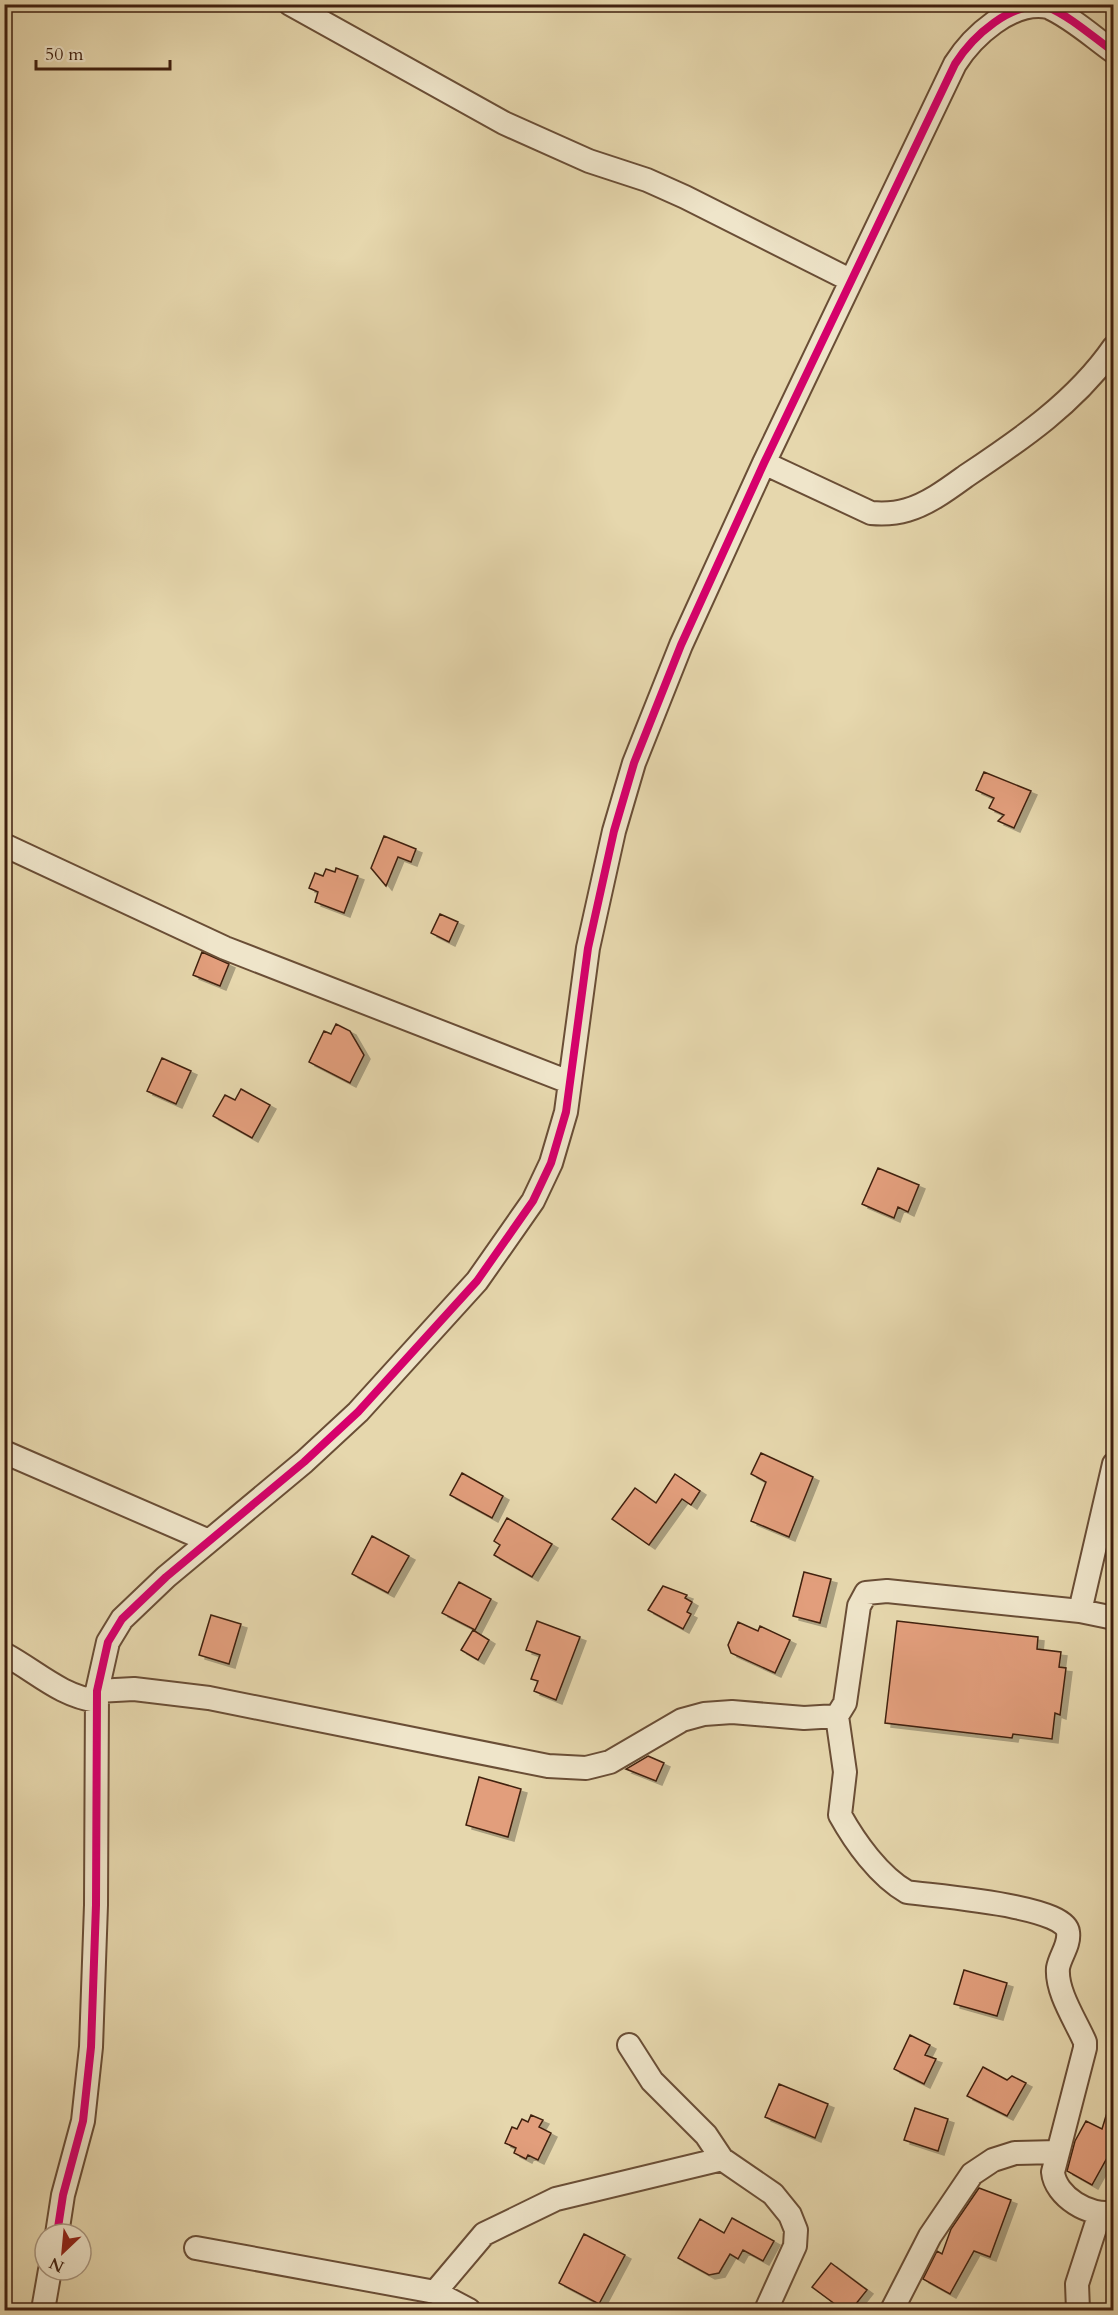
<svg xmlns="http://www.w3.org/2000/svg" width="1118" height="2315" viewBox="0 0 1118 2315" font-family="Cardo,serif">
<style>
.building{fill:#e29e7c;stroke:#40200f;stroke-width:1.5;filter:url(#shadow)}
.lines{fill:none;stroke-linecap:round;stroke-linejoin:round}
.minor-casing{stroke:#6a4e36;stroke-width:26}
.minor{stroke:#efe5ca;stroke-width:22}
.cycleway-casing{stroke:#efe5ca;stroke-width:11}
.cycleway{stroke:#d6006c;stroke-width:8}
</style>
<defs>
<filter id="shadow"><feDropShadow dx="6" dy="4" stdDeviation="0" flood-color="#0004"/></filter>
</defs>
<rect width="100%" height="100%" fill="#e6d7ad"/>
<filter id="stains"><feTurbulence type="fractalNoise" baseFrequency=".00333" numOctaves="4"/><feColorMatrix values="0 0 0 0 .2 0 0 0 0 .09 0 0 0 0 .02 0 0 0 .5 -.17"/></filter>
<radialGradient id="worn" r=".72"><stop offset=".6" stop-color="#630" stop-opacity="0"/><stop offset="1" stop-color="#630" stop-opacity=".3"/></radialGradient>
<path class="building" d="M 984,772 L 1031,791 L 1014,828 L 998,821 L 1004,815 L 989,808 L 994,798 L 976,790 Z
M 384,836 L 416,849 L 411,862 L 398,857 L 386,886 L 371,868 Z
M 336,868 L 358,876 L 344,913 L 315,902 L 318,892 L 309,888 L 315,873 L 323,876 L 326,869 L 335,872 Z
M 440,914 L 458,922 L 449,942 L 431,933 Z
M 202,952 L 229,964 L 220,986 L 193,975 Z
M 336,1024 L 350,1031 L 364,1055 L 350,1083 L 309,1062 L 324,1031 L 331,1034 Z
M 162,1058 L 191,1071 L 176,1104 L 147,1091 Z
M 241,1089 L 270,1105 L 252,1138 L 213,1116 L 225,1095 L 235,1100 Z
M 878,1168 L 919,1185 L 908,1212 L 898,1207 L 894,1218 L 862,1204 Z
M 761,1453 L 813,1477 L 789,1537 L 751,1521 L 766,1482 L 751,1474 Z
M 462,1473 L 503,1496 L 492,1518 L 450,1495 Z
M 675,1474 L 700,1491 L 691,1505 L 682,1499 L 649,1545 L 612,1519 L 635,1488 L 656,1503 Z
M 507,1518 L 552,1544 L 532,1577 L 494,1555 L 500,1545 L 494,1541 Z
M 372,1536 L 409,1556 L 388,1593 L 352,1574 Z
M 804,1572 L 831,1579 L 820,1623 L 793,1616 Z
M 459,1582 L 491,1599 L 475,1630 L 442,1613 Z
M 663,1586 L 687,1595 L 685,1598 L 692,1602 L 687,1612 L 691,1614 L 683,1629 L 648,1610 Z
M 211,1615 L 241,1624 L 229,1664 L 199,1655 Z
M 537,1621 L 580,1637 L 556,1700 L 534,1691 L 538,1681 L 531,1679 L 540,1655 L 526,1650 Z
M 897,1621 L 1038,1637 L 1037,1649 L 1061,1652 L 1059,1667 L 1066,1668 L 1060,1715 L 1055,1713 L 1052,1739 L 1013,1734 L 1012,1738 L 885,1723 Z
M 738,1622 L 758,1631 L 760,1626 L 790,1640 L 775,1673 L 731,1653 L 728,1645 Z
M 473,1630 L 489,1640 L 478,1660 L 461,1650 Z
M 648,1756 L 664,1763 L 656,1781 L 626,1769 Z
M 479,1777 L 521,1789 L 508,1837 L 466,1825 Z
M 964,1970 L 1007,1983 L 997,2016 L 954,2004 Z
M 910,2035 L 930,2045 L 925,2055 L 936,2059 L 924,2084 L 894,2069 Z
M 983,2067 L 1007,2080 L 1012,2076 L 1026,2083 L 1007,2116 L 967,2096 Z
M 779,2084 L 828,2104 L 815,2138 L 765,2117 Z
M 1110,2103 L 1113,2104 L 1113,2147 L 1092,2185 L 1067,2171 L 1075,2141 L 1086,2121 L 1102,2129 Z
M 915,2108 L 948,2119 L 938,2151 L 904,2140 Z
M 531,2115 L 543,2120 L 539,2127 L 551,2133 L 538,2160 L 528,2155 L 526,2159 L 514,2153 L 516,2148 L 505,2143 L 512,2127 L 517,2129 L 522,2119 L 528,2122 Z
M 979,2188 L 1011,2200 L 990,2257 L 974,2251 L 950,2294 L 923,2279 L 937,2251 L 942,2254 L 951,2229 Z
M 732,2218 L 774,2241 L 763,2261 L 743,2250 L 738,2259 L 730,2254 L 719,2273 L 709,2275 L 678,2258 L 700,2219 L 724,2233 Z
M 584,2234 L 625,2255 L 599,2304 L 559,2283 Z
M 831,2263 L 867,2290 L 851,2310 L 843,2310 L 812,2287 Z"/>
<g class="lines">
<defs>
<path id="minor" d="M 290,4 L 504,123 L 589,161 L 647,180 L 685,197 L 850,280
M 764,463 L 871,513 C 883,514 894,514 907,510 C 928,504 948,489 966,476 C 1020,440 1076,402 1114,347
M 4,845 L 225,948 L 569,1082
M 4,1452 L 209,1541
M 1080,1611 L 1114,1464
M 1114,1618 L 1080,1611 L 887,1591 L 866,1593 L 859,1606 L 845,1703 L 837,1716 L 845,1772 L 840,1815 C 855,1842 879,1876 907,1892 C 932,1896 1065,1905 1068,1932 C 1070,1945 1060,1956 1058,1968 C 1056,1992 1076,2021 1085,2042 L 1085,2048 L 1053,2172 C 1055,2196 1090,2218 1114,2212
M 4,1654 C 36,1671 60,1696 97,1701
M 97,1691 L 134,1689 L 209,1698 L 548,1766 L 586,1768 L 610,1762 L 682,1720 L 704,1714 L 732,1712 L 804,1718 L 837,1716
M 629,2045 L 652,2081 L 706,2135 L 722,2159 L 773,2194 L 790,2215 L 796,2230 L 795,2246 L 766,2310
M 57,2234 L 63,2195 L 83,2121 L 91,2047 L 96,1905 L 97,1691 L 108,1642 L 122,1619 L 166,1577 L 304,1462 L 358,1412 L 477,1281 L 533,1201 L 551,1163 L 566,1112 L 588,948 L 614,831 L 634,763 L 681,645 L 764,463 L 955,64 C 972,37 1011,0 1048,7 C 1071,17 1093,37 1114,52
M 196,2248 L 435,2292 L 469,2310
M 435,2292 L 484,2234 L 556,2199 L 722,2159
M 43,2310 L 50,2270
M 892,2310 L 930,2236 L 972,2174 L 993,2160 L 1015,2153 L 1058,2152
M 1078,2310 L 1077,2284 L 1100,2213"/>
</defs>
<use href="#minor" class="minor-casing"/>
<use href="#minor" class="minor"/>
<defs>
<path id="cycleway" d="M 57,2234 L 63,2195 L 83,2121 L 91,2047 L 96,1905 L 97,1691 L 108,1642 L 122,1619 L 166,1577 L 304,1462 L 358,1412 L 477,1281 L 533,1201 L 551,1163 L 566,1112 L 588,948 L 614,831 L 634,763 L 681,645 L 764,463 L 955,64 C 972,37 1011,0 1048,7 C 1071,17 1093,37 1114,52"/>
</defs>
<use href="#cycleway" class="cycleway-casing"/>
<use href="#cycleway" class="cycleway"/>
</g>
<rect width="1118" height="2315" fill="none" stroke="#e6d7ad" stroke-width="24"/>
<rect x="6" y="6" width="1106" height="2303" fill="none" stroke="#40200f" stroke-width="3"/>
<rect x="12" y="12" width="1094" height="2291" fill="none" stroke="#40200f" stroke-width="1.5"/>
<g transform="translate(63 2252) rotate(206)"><circle r="28" fill="#efe5ca" stroke="#a9967f" stroke-width="1.5"/>
<path d="M0-4.5L10 22L0 15L-10 22Z" fill="#8f2418"/>
<text y="-9" font-size="16" font-weight="bold" text-anchor="middle" fill="#40200f">N</text>
</g>
<path d="M36 60v9h134v-9" fill="none" stroke="#40200f" stroke-width="3"/>
<text x="45" y="60" font-size="18" fill="#40200f" stroke="#efe5ca" stroke-width="4.5" paint-order="stroke">50 m</text>
<rect width="100%" height="100%" filter="url(#stains)"/>
<rect width="100%" height="100%" fill="url(#worn)"/>
</svg>
